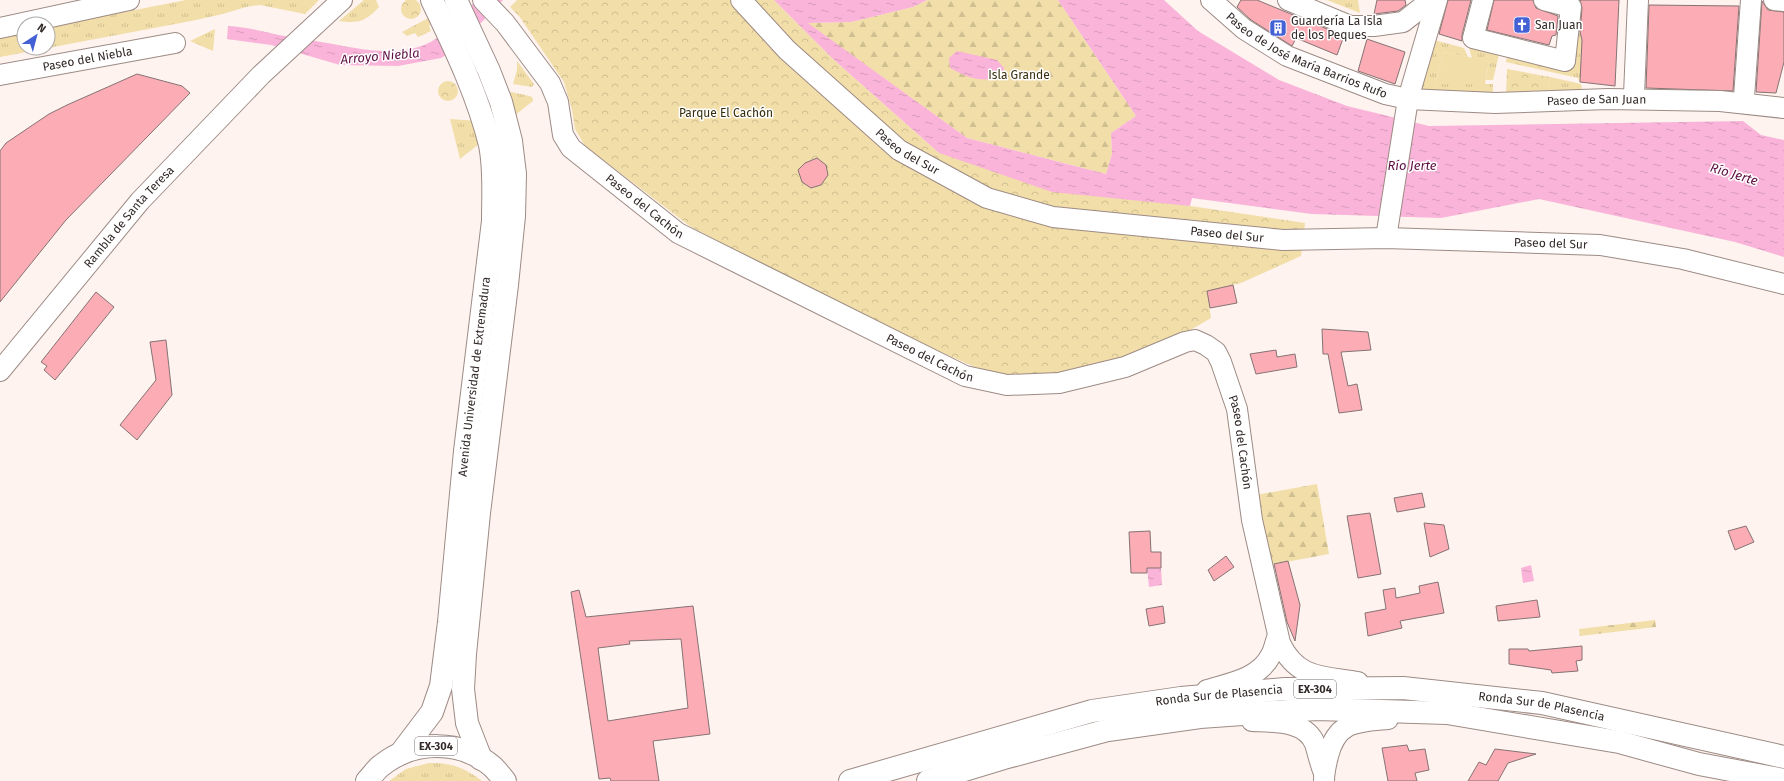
<svg xmlns="http://www.w3.org/2000/svg" width="1784" height="781" viewBox="0 0 1784 781" font-family="'Fira Sans',sans-serif">
<style>
.grass{fill:url(#grass-tufts)}
.forest{fill:url(#forest-firs)}
.park{fill:url(#park-crowns)}
.pitch{fill:#f2dea8}
.water{fill:url(#water-ripples)}
.building{fill:#fbacb4;stroke:#857374;fill-rule:evenodd}
.lines{fill:none;stroke-linecap:round;stroke-linejoin:round}
.minor-casing{stroke:#9d8b85;stroke-width:22}
.major-casing{stroke:#9d8b85;stroke-width:24}
.minor{stroke:#fff;stroke-width:20}
.major{stroke:#fff;stroke-width:22}
.labels{text-anchor:middle;dominant-baseline:central;stroke-width:3;stroke-linejoin:round;paint-order:stroke}
.shield{fill:#fff;stroke:#706a68;stroke-width:1}
.shield-label{font-size:11px;font-weight:bold;fill:#322a28}
.poi-label{font-size:12px;fill:#322a28;stroke:#fff;text-anchor:start}
.street-label{font-size:12px;fill:#322a28;stroke:#fff}
.park-label{font-size:12px;fill:#372d0d;stroke:#fff}
.water-label{font-size:13px;font-style:italic;fill:#5e0f42;stroke:#fff}
</style>
<defs>
<pattern id="grass-tufts" width="24" height="20" patternUnits="userSpaceOnUse"><rect width="24" height="20" fill="#f2dea8"/><path d="M3 7l-1-3M5 7V3M7 7l1-3M15 17l-1-3M17 17v-4M19 17l1-3" fill="none" stroke="#d0bf91"/></pattern>
<pattern id="forest-firs" width="22" height="20" patternUnits="userSpaceOnUse"><rect width="22" height="20" fill="#f2dea8"/><path d="M5 1l3.5 6h-7zM16 11l3.5 6h-7z" fill="#d0bf91"/></pattern>
<pattern id="park-crowns" width="20" height="18" patternUnits="userSpaceOnUse"><rect width="20" height="18" fill="#f2dea8"/><path d="M2 6a3 3 0 1 1 6 0M12 15a3 3 0 1 1 6 0" fill="none" stroke="#d0bf91"/></pattern>
<pattern id="water-ripples" width="26" height="14" patternUnits="userSpaceOnUse"><rect width="26" height="14" fill="#fab4d9"/><path d="M2 4q2-2 4 0t4 0M15 11q2-2 4 0t4 0" fill="none" stroke="#d79bba"/></pattern>
</defs>
<rect width="100%" height="100%" fill="#fff3ef"/>
<path class="grass" d="M 186,0 L 319,0 L 305,14 L 260,5 L 246,7 L 223,14 L 191,21 L 0,57 L 0,36 L 24,31 L 24,48 L 48,48 L 48,27 Z
M 364,0 L 376,0 L 379,7 C 366,21 359,24 339,21 Z
M 1327,0 L 1358,0 L 1360,13 Z
M 436,14 L 435,21 L 429,26 L 431,31 L 418,37 L 415,33 L 407,36 L 402,32 Z
M 1584,14 L 1580,82 L 1578,78 L 1506,62 L 1507,55 L 1572,67 L 1574,15 Z
M 215,29 L 213,51 L 190,41 Z
M 1434,40 L 1464,48 L 1468,57 L 1444,52 L 1435,84 L 1493,84 L 1493,94 L 1419,95 Z
M 1469,48 L 1499,54 L 1493,80 L 1486,80 L 1489,61 L 1472,58 Z
M 517,61 L 534,84 L 532,87 L 513,84 L 517,70 Z
M 1550,77 L 1581,84 L 1583,95 L 1547,95 Z
M 511,92 L 530,96 L 533,98 L 533,101 L 460,159 L 450,119 C 458,119 466,121 473,120 C 489,117 503,105 511,92 Z
M 429,763 C 450,762 466,768 482,781 L 389,781 L 406,769 Z"/>
<path class="forest" d="M 927,0 L 1058,0 L 1136,116 L 1111,133 L 1112,154 L 1106,174 L 967,138 L 807,23 L 851,22 L 913,7 Z
M 1317,484 L 1329,554 L 1270,565 L 1256,495 Z
M 1655,620 L 1656,627 L 1580,636 L 1579,629 Z"/>
<path class="park" d="M401 9a10 10 0 1 1 20 0a10 10 0 1 1-20 0Z
M 517,0 L 774,0 L 833,59 L 939,153 L 1163,202 L 1305,223 L 1301,256 L 1241,283 L 1207,291 L 1211,318 L 1182,335 L 1100,366 L 1053,377 L 1015,377 L 975,367 L 897,333 L 691,227 L 585,146 L 575,129 L 572,110 L 564,82 L 519,16 L 510,7 Z
M 1507,69 L 1550,77 L 1547,95 L 1506,94 Z
M438 91a10 10 0 1 1 20 0a10 10 0 1 1-20 0Z"/>
<path class="pitch" d="M 1444,52 L 1489,61 L 1485,84 L 1435,84 Z"/>
<path class="water" d="M 476,0 L 503,0 L 455,50 L 441,58 L 398,66 L 340,65 L 271,45 L 227,39 L 228,26 C 246,27 262,31 279,35 C 293,38 307,39 321,42 C 357,48 404,61 437,38 C 451,28 465,13 476,0 Z
M 774,0 L 927,0 L 913,7 L 851,22 L 808,23 L 967,138 L 1106,174 L 1112,154 L 1111,133 L 1136,116 L 1058,0 L 1164,0 L 1198,31 L 1279,80 L 1347,106 L 1429,126 L 1743,121 L 1761,135 L 1784,140 L 1784,257 L 1735,242 L 1539,199 L 1441,218 L 1312,214 L 1192,198 L 1190,206 L 1052,192 L 939,153 L 833,59 Z
M 957,51 L 997,60 L 1004,68 L 1003,76 C 982,83 970,79 950,68 L 949,58 Z
M 1531,565 L 1534,581 L 1523,583 L 1521,568 Z
M 1147,568 L 1161,568 L 1162,585 L 1149,587 Z"/>
<path class="building" d="M 1241,0 L 1257,0 L 1344,36 L 1337,55 L 1296,38 L 1292,46 L 1251,20 L 1237,7 Z
M 1377,0 L 1405,0 L 1406,5 L 1398,11 L 1374,14 Z
M 1448,0 L 1471,0 L 1462,35 L 1462,41 L 1439,34 Z
M 1494,0 L 1533,0 L 1536,8 L 1558,16 L 1556,35 L 1552,36 L 1549,45 L 1487,30 Z
M 1580,0 L 1619,0 L 1615,86 L 1580,82 L 1582,40 L 1580,32 L 1582,8 Z
M 1762,1 L 1768,10 L 1784,12 L 1784,62 L 1776,93 L 1756,92 Z
M 1649,5 L 1739,6 L 1733,91 L 1646,88 Z
M 1367,39 L 1405,52 L 1395,84 L 1358,71 Z
M 137,74 L 182,86 L 190,93 L 66,220 L 0,302 L 0,151 L 6,143 L 49,114 L 67,105 Z
M 817,158 L 826,165 L 828,175 L 821,185 L 811,188 L 802,182 L 798,170 L 805,163 Z
M 1233,285 L 1237,303 L 1210,308 L 1207,291 Z
M 96,292 L 114,307 L 55,380 L 44,370 L 47,366 L 41,362 Z
M 1322,329 L 1368,332 L 1371,350 L 1341,352 L 1348,386 L 1357,384 L 1362,410 L 1339,413 L 1328,354 L 1323,354 Z
M 166,340 L 172,395 L 137,440 L 120,425 L 156,380 L 150,342 Z
M 1276,350 L 1277,357 L 1295,354 L 1297,367 L 1256,374 L 1250,354 Z
M 1422,493 L 1425,507 L 1397,512 L 1394,498 Z
M 1370,513 L 1381,574 L 1358,578 L 1347,516 Z
M 1424,523 L 1444,525 L 1449,549 L 1430,557 Z
M 1746,526 L 1754,542 L 1735,550 L 1728,531 Z
M 1150,531 L 1151,552 L 1161,552 L 1161,568 L 1147,568 L 1147,573 L 1131,573 L 1129,532 Z
M 1226,556 L 1234,567 L 1214,581 L 1208,570 Z
M 1288,561 L 1300,605 L 1295,641 L 1287,622 L 1274,564 Z
M 1438,582 L 1444,613 L 1400,621 L 1402,628 L 1368,636 L 1365,613 L 1386,609 L 1383,590 L 1395,588 L 1396,598 L 1420,593 L 1419,586 Z
M 579,590 L 586,617 L 693,606 L 710,734 L 653,741 L 659,781 L 611,781 L 610,778 L 599,779 L 571,592 ZM 681,639 L 688,708 L 608,721 L 598,648 L 630,644 L 629,641 Z
M 1537,600 L 1540,617 L 1498,621 L 1496,606 Z
M 1163,606 L 1165,623 L 1149,626 L 1146,609 Z
M 1582,646 L 1582,660 L 1576,661 L 1578,671 L 1552,673 L 1551,670 L 1509,664 L 1509,649 L 1528,649 L 1529,651 Z
M 1407,745 L 1409,751 L 1425,749 L 1429,770 L 1415,773 L 1417,781 L 1388,781 L 1382,748 Z
M 1495,749 L 1536,754 L 1508,763 L 1498,781 L 1468,781 L 1479,762 L 1486,765 Z"/>
<g class="lines">
<defs>
<g id="minor">
<path id="s1" d="M 483,0 L 505,23 L 550,83 L 558,102 L 563,135 L 571,148 L 678,233 L 965,376 L 1007,385 L 1059,383 L 1125,367 L 1185,342 L 1195,340 L 1206,345 L 1216,352 L 1221,362 L 1237,409 L 1252,520 L 1280,643 C 1297,679 1322,676 1358,682"/>
<path id="s2" d="M 741,0 L 787,50 L 899,150 L 987,198 L 1053,217 L 1283,240 L 1386,238 L 1600,245 L 1683,259 L 1784,284"/>
<path id="s3" d="M 1211,0 L 1244,29 L 1287,56 L 1385,94 L 1408,99 L 1495,103 L 1608,99 L 1720,101 L 1784,108"/>
<path d="M 1288,0 L 1350,26 L 1374,26 L 1403,22 L 1431,0"/>
<path d="M 1483,0 L 1473,38 L 1565,61 L 1571,7 L 1544,0"/>
<path d="M 1774,0 L 1784,1"/>
<path d="M 0,28 L 129,0"/>
<path id="s4" d="M 0,75 L 175,43"/>
<path d="M 1634,95 L 1638,0"/>
<path d="M 1744,97 L 1751,0"/>
<path d="M 1386,238 L 1408,99 L 1437,0"/>
<path id="s5" d="M 0,371 L 140,201 L 261,75 L 342,0"/>
<path d="M 1207,690 C 1230,683 1259,679 1271,655 C 1274,650 1275,643 1277,638"/>
<path d="M 1252,721 C 1273,722 1306,720 1315,744 C 1318,753 1320,764 1324,773"/>
<path d="M 1324,781 C 1324,772 1326,765 1328,756 C 1337,721 1356,722 1388,719"/>
</g>
<g id="major">
<path d="M 456,0 L 489,71 L 501,102 L 511,141 L 515,174 L 514,216 L 507,285 L 479,513 L 465,654 L 463,689 L 467,723 L 481,759"/>
<path id="s6" d="M 401,753 L 432,712 L 441,686 L 449,622 L 465,451 L 493,221 C 493,196 495,169 490,145 C 478,95 454,46 432,0"/>
<path d="M 367,781 C 372,776 376,769 382,765 C 414,740 461,739 493,767 C 497,771 501,776 505,781"/>
<path id="s7" d="M 850,781 L 1092,711 L 1181,698 L 1285,689 L 1403,688 L 1542,703 L 1784,757"/>
<path d="M 928,781 L 1004,758 L 1108,730 L 1200,717 L 1317,709 L 1447,713 L 1619,742 L 1699,764 L 1784,780"/>
</g>
</defs>
<use href="#minor" class="minor-casing"/>
<use href="#major" class="major-casing"/>
<use href="#minor" class="minor"/>
<use href="#major" class="major"/>
</g>
<defs>
<symbol id="church-square" viewBox="-11 -11 22 22"><rect x="-9" y="-9" width="18" height="18" rx="4" fill="#4361d4" stroke="#fff"/><path d="M-1.2-6h2.4v3.5h3.3v2.4h-3.3V6h-2.4V-.1h-3.3v-2.4h3.3Z" fill="#fff"/></symbol>
<symbol id="building-square" viewBox="-11 -11 22 22"><rect x="-9" y="-9" width="18" height="18" rx="4" fill="#4361d4" stroke="#fff"/><path d="M-4-6H4V6H1V3H-1V6H-4ZM-2.5-4.3h1.7v1.8h-1.7ZM.8-4.3h1.7v1.8H.8ZM-2.5-1h1.7V.8h-1.7ZM.8-1h1.7V.8H.8Z" fill="#fff"/></symbol>
</defs>
<g fill-rule="evenodd">
<use href="#church-square" x="1512" y="15" width="20" height="20"/>
<use href="#building-square" x="1268" y="18" width="20" height="20"/>
</g>
<g class="labels">
<g class="shield">
<rect x="1294" y="680" width="42" height="18" rx="3"/>
<rect x="415" y="737" width="42" height="18" rx="3"/>
</g>
<g class="shield-label">
<text x="1315" y="689">EX-304</text>
<text x="436" y="746">EX-304</text>
</g>
<g class="poi-label">
<text x="1291" y="21">Guardería La Isla<tspan x="1291" dy="14">de los Peques</tspan></text>
<text x="1535" y="25">San Juan</text>
</g>
<g class="street-label">
<text stroke="none"><textPath href="#s3" startOffset="112">Paseo de José María Barrios Rufo</textPath></text>
<text stroke="none"><textPath href="#s4" startOffset="89">Paseo del Niebla</textPath></text>
<text stroke="none"><textPath href="#s3" startOffset="412">Paseo de San Juan</textPath></text>
<text stroke="none"><textPath href="#s2" startOffset="226">Paseo del Sur</textPath></text>
<text stroke="none"><textPath href="#s1" startOffset="270">Paseo del Cachón</textPath></text>
<text stroke="none"><textPath href="#s5" startOffset="201">Rambla de Santa Teresa</textPath></text>
<text stroke="none"><textPath href="#s2" startOffset="562">Paseo del Sur</textPath></text>
<text stroke="none"><textPath href="#s2" startOffset="886">Paseo del Sur</textPath></text>
<text stroke="none"><textPath href="#s1" startOffset="594">Paseo del Cachón</textPath></text>
<text stroke="none"><textPath href="#s6" startOffset="390">Avenida Universidad de Extremadura</textPath></text>
<text stroke="none"><textPath href="#s1" startOffset="990">Paseo del Cachón</textPath></text>
<text stroke="none"><textPath href="#s7" startOffset="380">Ronda Sur de Plasencia</textPath></text>
<text stroke="none"><textPath href="#s7" startOffset="704">Ronda Sur de Plasencia</textPath></text>
</g>
<g class="park-label">
<text x="1019" y="75">Isla Grande</text>
<text x="726" y="113">Parque El Cachón</text>
</g>
<g class="water-label">
<text transform="translate(380 56) rotate(-5)">Arroyo Niebla</text>
<text x="1412" y="165">Río Jerte</text>
<text transform="translate(1734 174) rotate(17)">Río Jerte</text>
</g>
</g>
<g transform="translate(36 36) rotate(36)"><circle r="19" fill="#ffffff" stroke="#adaaa9"/>
<path d="M0-3L7 15L0 10L-7 15Z" fill="#4361d4"/>
<text y="-6" font-size="11" font-weight="bold" text-anchor="middle" fill="#322a28">N</text>
</g>
</svg>
